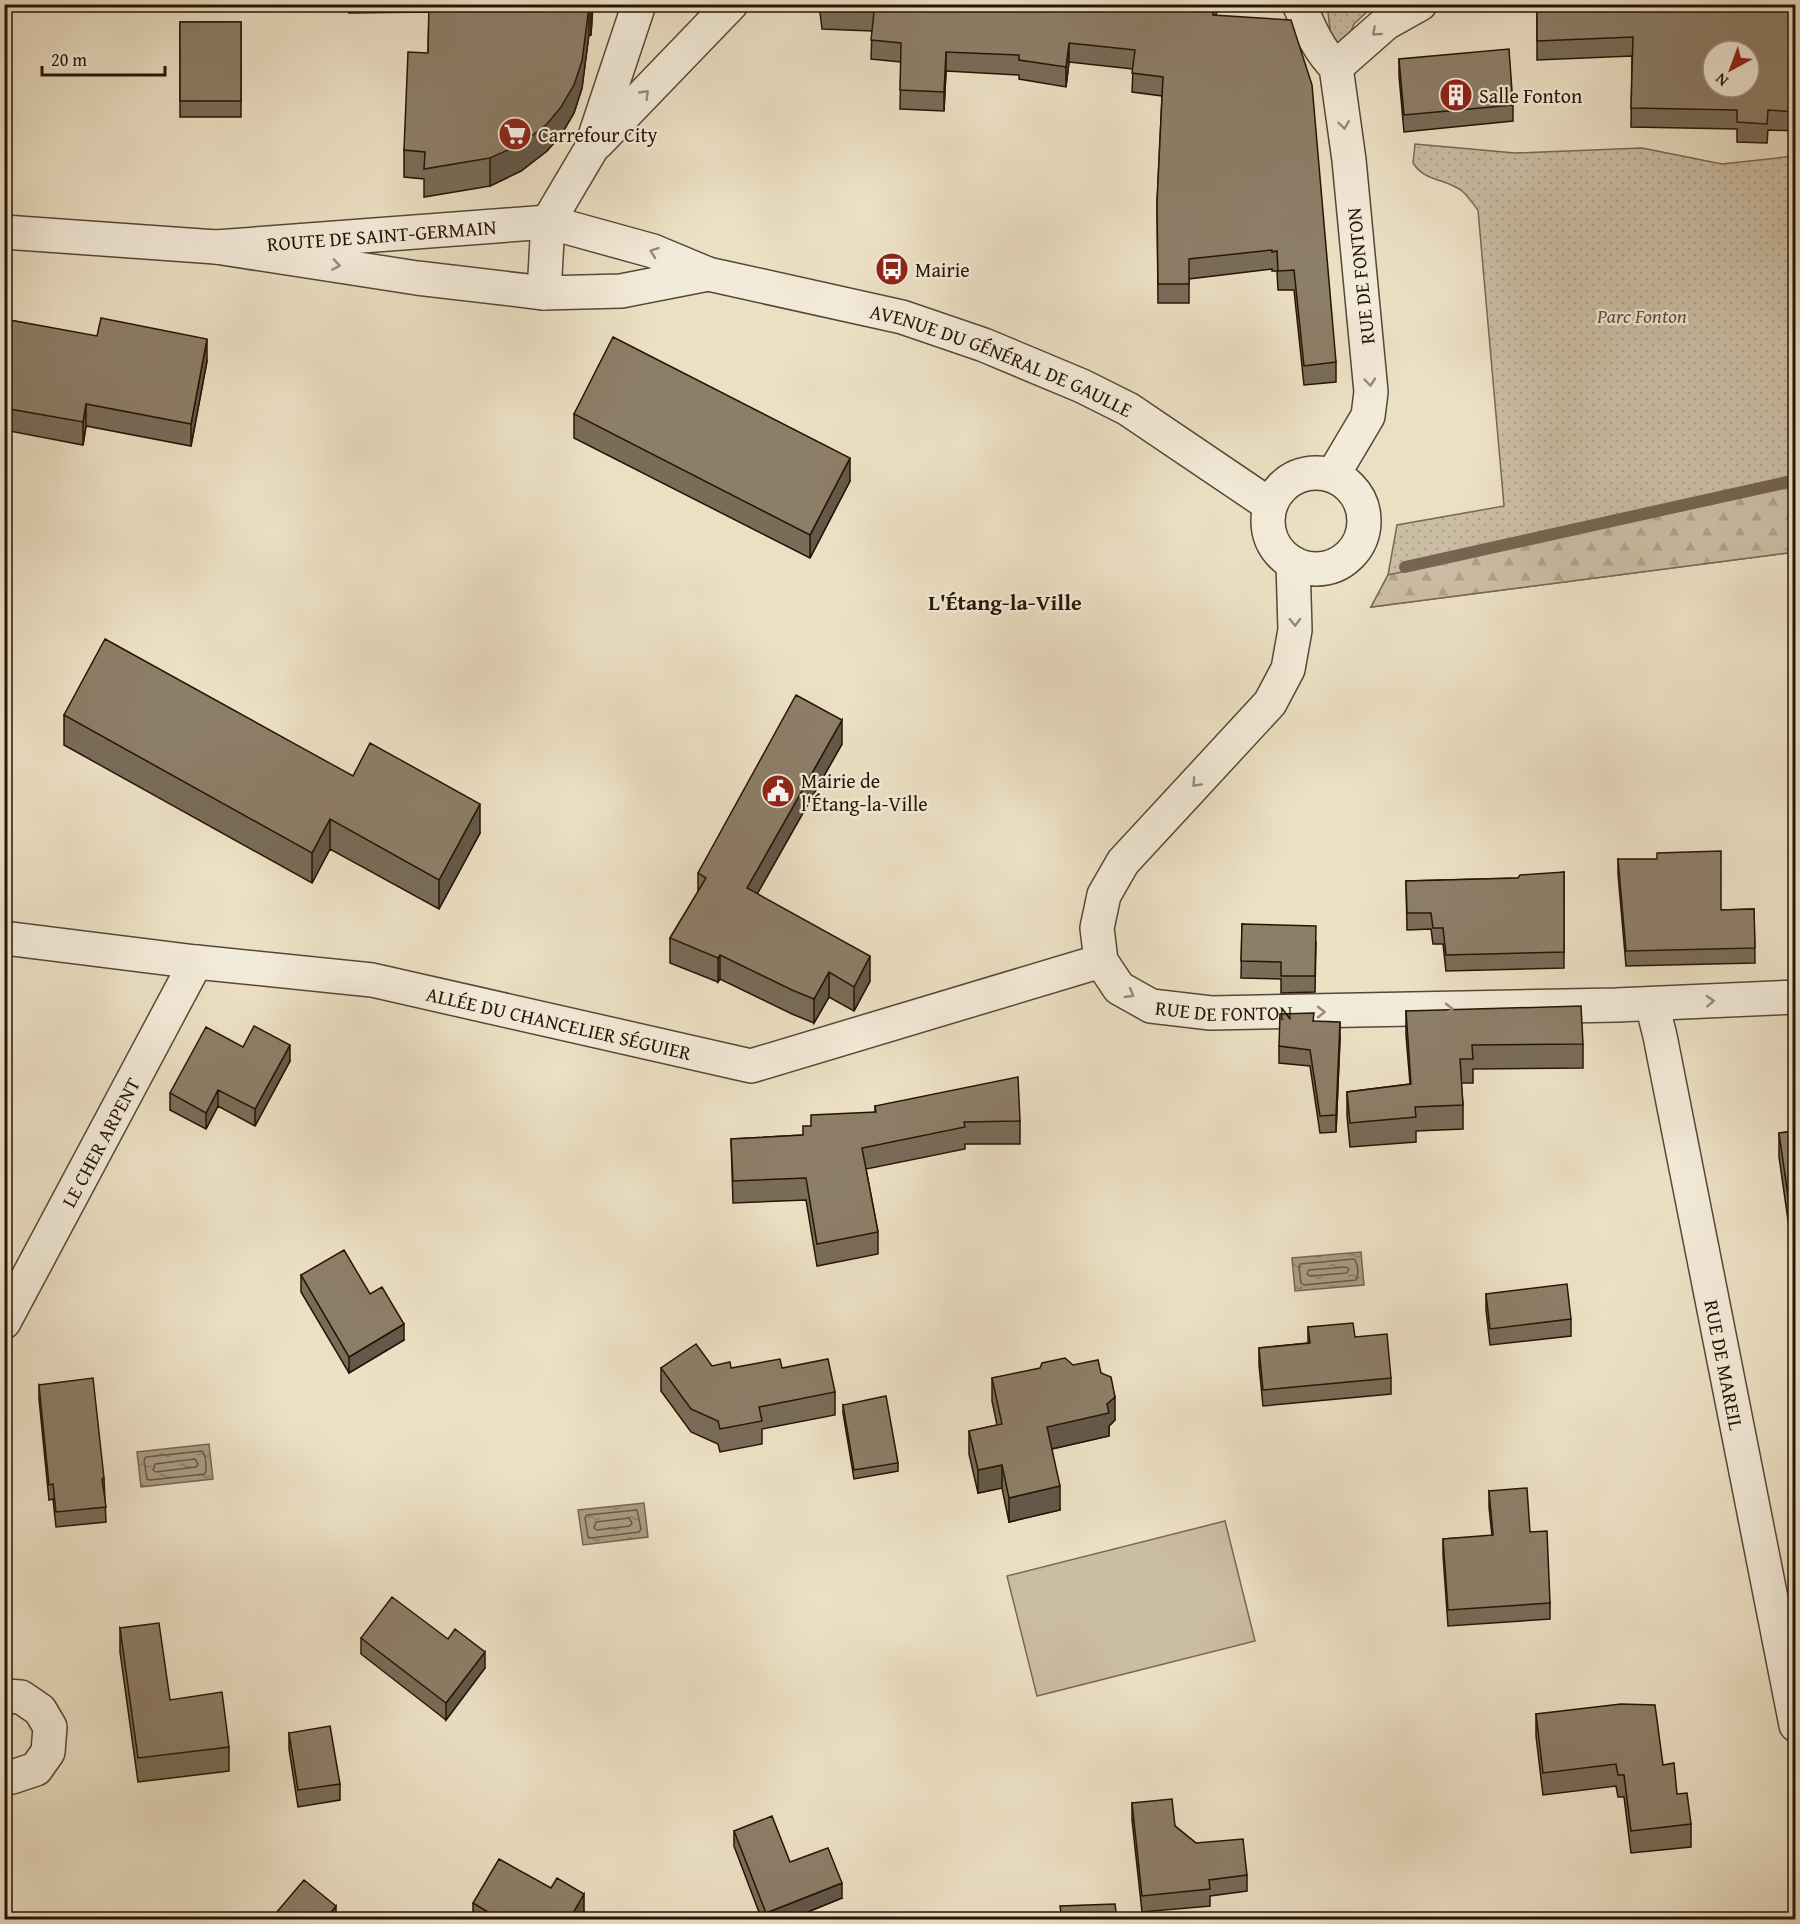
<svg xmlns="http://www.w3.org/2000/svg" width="1800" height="1924" viewBox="0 0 1800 1924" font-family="'Gentium Book Plus',serif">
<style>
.grass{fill:url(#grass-dots);stroke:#796854;stroke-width:1.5}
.forest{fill:url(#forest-firs);stroke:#796854;stroke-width:1.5}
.pitch{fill:#cbbda4;stroke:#796854;stroke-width:1.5}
.water{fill:url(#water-ripples);stroke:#756551;stroke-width:1.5}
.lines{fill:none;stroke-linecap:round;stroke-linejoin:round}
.shore{stroke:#685844;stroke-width:1.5}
.stream{stroke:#756551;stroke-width:12}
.minor-casing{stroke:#584735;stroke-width:36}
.tertiary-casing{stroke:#584735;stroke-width:36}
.minor{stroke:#f3ebd9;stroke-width:33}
.tertiary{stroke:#f3ebd9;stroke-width:33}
.wall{fill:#796c59;stroke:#271405;stroke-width:1.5}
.shaded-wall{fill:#635849;stroke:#271405;stroke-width:1.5}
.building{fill:#8d7e68;stroke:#271405;stroke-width:1.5;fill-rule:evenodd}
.oneway{stroke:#978a7a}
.labels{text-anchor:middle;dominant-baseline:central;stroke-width:4.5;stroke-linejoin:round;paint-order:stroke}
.poi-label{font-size:20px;fill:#271405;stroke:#f3ebd9;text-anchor:start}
.street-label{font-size:20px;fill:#271405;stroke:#f3ebd9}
.park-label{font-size:20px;font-style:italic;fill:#604f3d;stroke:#f3ebd9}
.quarter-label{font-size:22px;font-weight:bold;fill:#271405;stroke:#f3ebd9}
</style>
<defs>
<pattern id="grass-dots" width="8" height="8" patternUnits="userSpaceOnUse" patternTransform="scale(1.5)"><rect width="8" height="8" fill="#cbbda4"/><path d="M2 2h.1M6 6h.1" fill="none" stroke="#aea28c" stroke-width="1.8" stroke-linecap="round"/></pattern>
<pattern id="forest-firs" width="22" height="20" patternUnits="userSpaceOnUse" patternTransform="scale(1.5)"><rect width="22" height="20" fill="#cbbda4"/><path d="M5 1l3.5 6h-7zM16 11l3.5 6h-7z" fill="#aea28c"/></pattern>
<pattern id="water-ripples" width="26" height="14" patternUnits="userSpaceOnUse" patternTransform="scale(1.5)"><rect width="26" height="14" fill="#a99b83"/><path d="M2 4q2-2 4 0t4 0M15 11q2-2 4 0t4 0" fill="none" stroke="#8a7d69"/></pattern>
</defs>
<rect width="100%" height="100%" fill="#ece0c4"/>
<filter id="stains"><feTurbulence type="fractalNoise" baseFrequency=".00333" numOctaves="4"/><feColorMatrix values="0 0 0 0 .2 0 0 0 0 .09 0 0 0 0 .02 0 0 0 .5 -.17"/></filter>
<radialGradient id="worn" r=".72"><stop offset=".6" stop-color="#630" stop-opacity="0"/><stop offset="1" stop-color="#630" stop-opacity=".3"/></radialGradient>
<path class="grass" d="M 1327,5 L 1374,5 L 1354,24 L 1344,48 L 1332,45 Z
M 1415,144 L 1515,153 L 1642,148 L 1722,164 L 1795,156 L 1795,552 L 1371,607 L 1388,575 L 1397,525 L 1504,506 L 1478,210 C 1473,204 1468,196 1462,191 C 1445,178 1425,182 1413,163 Z"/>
<path class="forest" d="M 1795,486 L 1795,552 L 1371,607 L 1388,575 Z"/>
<path class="pitch" d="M 1225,1521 L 1255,1641 L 1037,1696 L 1007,1576 Z"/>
<path class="water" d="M 1361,1252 L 1364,1285 L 1295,1291 L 1292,1258 Z
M 209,1444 L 213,1479 L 141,1487 L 137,1452 Z
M 644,1503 L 648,1537 L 583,1545 L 578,1510 Z"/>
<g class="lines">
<path class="shore" d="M 1354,1259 C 1358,1263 1359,1275 1356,1280 L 1304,1285 L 1301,1283 L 1299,1266 L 1300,1264 Z
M 1346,1267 L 1349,1269 L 1347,1273 L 1310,1276 L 1307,1274 L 1309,1270 Z
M 202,1451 C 206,1455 207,1469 205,1474 L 150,1480 L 147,1479 L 144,1460 L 146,1457 Z
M 195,1459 L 198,1464 L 196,1467 L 156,1472 L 153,1470 L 155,1464 Z
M 637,1510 L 641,1529 L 639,1532 L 591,1538 L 588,1537 L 585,1518 L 587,1515 Z
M 629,1518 L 632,1523 L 630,1526 L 597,1530 L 594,1528 L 596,1522 Z"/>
<path class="stream" d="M 1405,567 L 1796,480"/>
<defs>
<g id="minor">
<path id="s1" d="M 4,938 L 196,962 L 372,980 L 751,1066 L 1101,961"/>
<path id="s2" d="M 1652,1004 L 1660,1036 L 1796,1725"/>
<path id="s3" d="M 4,1322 L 196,962"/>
<path d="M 4,1696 L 21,1697 L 40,1710 L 50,1727 L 48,1752 L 36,1769 L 12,1777 L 4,1776"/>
</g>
<g id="tertiary">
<path d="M 1299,4 C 1309,27 1318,50 1336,67"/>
<path d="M 1336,67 L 1386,23 L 1420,4"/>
<path d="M 597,143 L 731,4"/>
<path d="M 4,232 L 216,247 L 417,278 L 544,293 L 621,291 L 708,274"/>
<path id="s4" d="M 216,247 L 548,222 L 653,251 L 708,274 L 902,317 L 984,345 L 1082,386 L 1128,409 L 1270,505"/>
<path d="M 544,293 L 548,222 L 590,151 L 639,4"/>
<circle cx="1316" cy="521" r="48"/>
<path d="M 1333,475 L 1368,416 L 1371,392 L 1349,160 L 1336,67"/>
<path id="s5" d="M 1293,563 L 1295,630 L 1288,669 L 1270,703 L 1123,862 L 1104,895 L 1097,928 L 1101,961 L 1119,988 L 1151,1006 L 1211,1013 L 1616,1005 L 1796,997"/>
</g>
</defs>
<use href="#minor" class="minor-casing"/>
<use href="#tertiary" class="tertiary-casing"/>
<use href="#minor" class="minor"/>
<use href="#tertiary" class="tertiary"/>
</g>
<path class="wall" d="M 349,4 L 593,4 L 591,35 L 589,34 L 582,88 L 574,113 L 561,135 L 547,151 L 521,171 L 490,186 L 424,197 L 424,179 L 404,177 L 404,150 L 428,53 L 429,12 L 349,13 Z
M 819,4 L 1218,4 L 1216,15 L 1336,362 L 1336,382 L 1304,385 L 1294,290 L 1278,290 L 1277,271 L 1272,271 L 1272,269 L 1189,279 L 1189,303 L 1158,303 L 1157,203 L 1162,96 L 1132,92 L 1133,69 L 1069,62 L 1066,87 L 1019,79 L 1019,75 L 946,71 L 944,111 L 900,109 L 901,62 L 871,59 L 872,31 L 822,29 Z
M 1537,4 L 1796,4 L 1796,131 L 1768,130 L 1767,143 L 1737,142 L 1737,129 L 1631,127 L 1632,56 L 1537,60 Z
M 180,22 L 241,22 L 241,117 L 180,117 Z
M 1399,59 L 1513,105 L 1513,121 L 1404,132 L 1399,76 Z
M 4,319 L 207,361 L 191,446 L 86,426 L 83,445 L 4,430 Z
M 574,414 L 850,481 L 810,558 L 574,438 Z
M 64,715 L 353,776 L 480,833 L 439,909 L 330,849 L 312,883 L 64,745 Z
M 842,744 L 757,894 L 870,981 L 854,1011 L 829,997 L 814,1023 L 792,1014 L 720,979 L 718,982 L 670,963 L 670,938 L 698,892 L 698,873 Z
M 1796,812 L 1796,856 L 1789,830 L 1789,813 Z
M 1618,859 L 1721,910 L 1754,909 L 1755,963 L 1626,966 L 1618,874 Z
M 1564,872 L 1564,968 L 1446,971 L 1443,944 L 1433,944 L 1431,929 L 1407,930 L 1406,881 L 1518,878 Z
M 1242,924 L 1316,942 L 1315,992 L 1281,993 L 1281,979 L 1241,978 Z
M 1406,1011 L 1583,1044 L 1583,1068 L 1473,1069 L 1473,1083 L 1461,1083 L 1463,1105 L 1463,1129 L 1416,1131 L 1416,1142 L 1350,1147 L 1347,1116 L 1347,1092 L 1410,1084 L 1406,1035 Z
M 1314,1021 L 1340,1038 L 1336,1132 L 1320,1133 L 1310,1066 L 1279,1063 L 1279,1046 Z
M 243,1047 L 290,1061 L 255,1126 L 218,1106 L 206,1129 L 170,1110 L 170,1093 Z
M 875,1106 L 1020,1121 L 1020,1144 L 965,1144 L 965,1149 L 866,1169 L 878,1232 L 878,1254 L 817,1266 L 806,1200 L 733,1203 L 731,1139 L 803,1135 L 811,1126 L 875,1112 Z
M 1796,1131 L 1796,1240 L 1794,1227 L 1789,1227 L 1779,1157 L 1779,1133 Z
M 301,1275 L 404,1340 L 349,1373 L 301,1292 Z
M 1486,1294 L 1571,1319 L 1571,1336 L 1490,1345 L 1486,1310 Z
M 1308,1327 L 1355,1337 L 1391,1378 L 1391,1394 L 1263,1406 L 1259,1365 L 1259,1348 L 1308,1343 Z
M 1073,1365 L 1101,1373 L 1115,1420 L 1109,1426 L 1109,1436 L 1052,1449 L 1060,1510 L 1009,1522 L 1002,1488 L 978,1493 L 969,1454 L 969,1431 L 997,1425 L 992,1401 L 992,1378 Z
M 712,1366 L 731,1368 L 782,1368 L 835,1392 L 835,1415 L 762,1429 L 762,1444 L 720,1452 L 718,1444 L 691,1432 L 661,1391 L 661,1368 Z
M 39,1385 L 104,1478 L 106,1522 L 56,1527 L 53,1499 L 49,1500 L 39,1399 Z
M 843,1405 L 898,1463 L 898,1471 L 854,1479 L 843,1413 Z
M 1489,1491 L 1530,1532 L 1550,1603 L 1550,1619 L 1448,1626 L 1443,1555 L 1443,1539 L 1492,1536 L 1489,1507 Z
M 120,1628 L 170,1700 L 229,1747 L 229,1771 L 138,1782 L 120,1652 Z
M 361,1638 L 448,1639 L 485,1668 L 446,1720 L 361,1654 Z
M 1536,1714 L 1663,1765 L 1691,1824 L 1691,1847 L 1631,1853 L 1624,1797 L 1618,1797 L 1616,1786 L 1543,1795 L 1536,1736 Z
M 289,1733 L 340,1784 L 340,1800 L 298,1807 L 289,1749 Z
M 1132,1803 L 1175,1826 L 1196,1843 L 1247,1875 L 1247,1891 L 1210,1896 L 1210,1906 L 1142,1912 L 1132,1820 Z
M 734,1831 L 842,1898 L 788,1920 L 762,1920 L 734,1846 Z
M 551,1888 L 584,1911 L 578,1920 L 473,1920 L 473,1903 Z"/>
<path class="shaded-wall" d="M 591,4 L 593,4 L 591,35 Z
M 1214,4 L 1218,4 L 1213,34 L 1213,15 Z
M 589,7 L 589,34 L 582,88 L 574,113 L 561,135 L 547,151 L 521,171 L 490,186 L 490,158 Z
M 1069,43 L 1069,62 L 1066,87 L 1066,67 Z
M 946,52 L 946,71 L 944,111 L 944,92 Z
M 207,339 L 207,361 L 191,446 L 191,424 Z
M 86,404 L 86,426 L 83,445 L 83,422 Z
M 850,458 L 850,481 L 810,558 L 810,535 Z
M 842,720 L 842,744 L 747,912 L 747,888 Z
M 480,804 L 480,833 L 439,909 L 439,880 Z
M 330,819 L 330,849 L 312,883 L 312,853 Z
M 720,955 L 720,979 L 718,982 L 718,958 Z
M 870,956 L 870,981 L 854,1011 L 854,987 Z
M 829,972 L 829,997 L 814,1023 L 814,999 Z
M 1340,1022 L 1340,1038 L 1336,1132 L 1336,1115 Z
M 290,1045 L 290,1061 L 255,1126 L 255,1109 Z
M 218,1090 L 218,1106 L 206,1129 L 206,1113 Z
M 404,1324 L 404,1340 L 349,1373 L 349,1357 Z
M 1115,1397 L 1115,1420 L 1109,1426 L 1109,1436 L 1047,1450 L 1047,1427 L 1107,1404 Z
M 1002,1465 L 1002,1488 L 978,1493 L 978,1470 Z
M 1060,1486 L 1060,1510 L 1009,1522 L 1009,1498 Z
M 485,1652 L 485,1668 L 446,1720 L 446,1703 Z
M 842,1883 L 842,1898 L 788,1920 L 766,1920 L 766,1913 Z
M 584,1894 L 584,1911 L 578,1920 L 569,1920 Z
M 336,1906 L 336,1920 L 325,1920 Z"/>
<path class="building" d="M 429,4 L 591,4 L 591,7 L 589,7 L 582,61 L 574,85 L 561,107 L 547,124 L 521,144 L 490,158 L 424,169 L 425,152 L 404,150 L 408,52 L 428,53 Z
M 821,4 L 1214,4 L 1213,15 L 1291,20 L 1312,85 L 1336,362 L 1304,366 L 1294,270 L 1278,271 L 1277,251 L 1272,252 L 1272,250 L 1189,259 L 1189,284 L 1158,284 L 1157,203 L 1163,77 L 1132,73 L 1135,50 L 1069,43 L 1066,67 L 1019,60 L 1019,55 L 946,52 L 944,92 L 900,90 L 901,43 L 871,40 L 874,12 L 822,10 Z
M 1537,4 L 1796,4 L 1796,112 L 1768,110 L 1767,124 L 1737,122 L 1737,110 L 1631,108 L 1633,37 L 1537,41 ZM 1713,51 L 1749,51 L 1749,87 L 1713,87 Z
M 180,22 L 241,22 L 241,101 L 180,101 Z
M 1509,49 L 1513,105 L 1404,115 L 1399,59 Z
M 101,318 L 207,339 L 191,424 L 86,404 L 83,422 L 4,408 L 4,319 L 97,336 Z
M 613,337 L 850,458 L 810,535 L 574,414 Z
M 105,639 L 353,776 L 370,743 L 480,804 L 439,880 L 330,819 L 312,853 L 64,715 Z
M 796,695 L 842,720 L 747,888 L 870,956 L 854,987 L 829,972 L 814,999 L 792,990 L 720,955 L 718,958 L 670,938 L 706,878 L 698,873 Z
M 1796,812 L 1796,840 L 1789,813 Z
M 1721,851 L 1721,910 L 1754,909 L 1755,948 L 1626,951 L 1618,859 L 1657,859 L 1657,853 Z
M 1564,872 L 1564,952 L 1446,955 L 1443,928 L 1433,928 L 1431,913 L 1407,913 L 1406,881 L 1518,878 L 1520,875 Z
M 1242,924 L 1316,926 L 1315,976 L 1281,976 L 1281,962 L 1241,961 Z
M 1581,1006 L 1583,1044 L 1472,1045 L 1473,1059 L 1460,1059 L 1463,1105 L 1415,1107 L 1416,1117 L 1350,1123 L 1347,1092 L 1411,1084 L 1406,1011 Z
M 1314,1013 L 1313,1021 L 1340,1022 L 1336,1115 L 1320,1116 L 1310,1050 L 1279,1046 L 1280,1014 Z
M 254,1026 L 290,1045 L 255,1109 L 218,1090 L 206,1113 L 170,1093 L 206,1027 L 243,1047 Z
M 1018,1077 L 1020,1121 L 964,1122 L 965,1127 L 862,1148 L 878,1232 L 817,1244 L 806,1178 L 733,1181 L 731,1139 L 803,1135 L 803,1126 L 811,1126 L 811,1115 L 876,1112 L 875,1106 Z
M 1796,1131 L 1796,1216 L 1794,1203 L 1789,1203 L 1779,1133 Z
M 344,1250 L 370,1294 L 382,1287 L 404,1324 L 349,1357 L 301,1275 Z
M 1567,1284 L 1571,1319 L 1490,1329 L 1486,1294 Z
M 1353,1323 L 1355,1337 L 1387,1334 L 1391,1378 L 1263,1390 L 1259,1348 L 1310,1343 L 1308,1327 Z
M 696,1344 L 712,1366 L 730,1362 L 731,1368 L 780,1359 L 782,1368 L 828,1359 L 835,1392 L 759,1407 L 762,1421 L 720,1429 L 718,1421 L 691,1409 L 661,1368 Z
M 1065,1358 L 1073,1365 L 1098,1360 L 1101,1373 L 1111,1377 L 1115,1397 L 1107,1404 L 1109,1413 L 1047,1427 L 1060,1486 L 1009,1498 L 1002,1465 L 978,1470 L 969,1431 L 1002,1424 L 992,1378 L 1040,1368 L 1042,1363 Z
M 93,1378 L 104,1478 L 102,1479 L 106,1507 L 56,1512 L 53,1484 L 49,1485 L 39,1385 Z
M 886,1396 L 898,1463 L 854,1470 L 843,1405 Z
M 1527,1488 L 1530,1532 L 1547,1531 L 1550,1603 L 1448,1610 L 1443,1539 L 1493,1535 L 1489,1491 Z
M 392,1597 L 448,1639 L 455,1629 L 485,1652 L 446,1703 L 361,1638 Z
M 159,1623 L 170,1700 L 222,1692 L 229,1747 L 138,1758 L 120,1628 Z
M 1621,1704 L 1655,1705 L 1663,1765 L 1674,1763 L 1677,1794 L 1687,1793 L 1691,1824 L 1631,1831 L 1624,1775 L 1618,1775 L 1616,1764 L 1543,1773 L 1536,1714 Z
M 330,1726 L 340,1784 L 298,1790 L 289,1733 Z
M 1172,1799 L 1175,1826 L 1196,1843 L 1243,1839 L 1247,1875 L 1209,1880 L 1210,1889 L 1142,1896 L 1132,1803 Z
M 772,1816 L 790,1862 L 828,1848 L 842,1883 L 766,1913 L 734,1831 Z
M 499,1859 L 551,1888 L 557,1878 L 584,1894 L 569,1920 L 501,1920 L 473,1903 Z
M 304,1880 L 336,1906 L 325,1920 L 270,1920 Z
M 1115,1904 L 1117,1920 L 1062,1920 L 1060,1906 Z"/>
<defs><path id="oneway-chevron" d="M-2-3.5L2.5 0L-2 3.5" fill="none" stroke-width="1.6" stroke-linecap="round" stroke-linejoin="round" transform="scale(1.5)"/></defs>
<g class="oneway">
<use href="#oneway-chevron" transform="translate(1376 32) rotate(138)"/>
<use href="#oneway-chevron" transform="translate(645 94) rotate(-46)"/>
<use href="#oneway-chevron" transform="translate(1344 125) rotate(82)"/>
<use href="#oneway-chevron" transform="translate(654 252) rotate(-160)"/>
<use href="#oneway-chevron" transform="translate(336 265) rotate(9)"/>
<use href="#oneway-chevron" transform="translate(1370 382) rotate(85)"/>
<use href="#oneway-chevron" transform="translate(1295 622) rotate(89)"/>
<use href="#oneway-chevron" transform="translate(1196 783) rotate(133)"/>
<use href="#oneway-chevron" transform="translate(1130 994) rotate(30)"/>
<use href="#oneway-chevron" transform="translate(1710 1001) rotate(-3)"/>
<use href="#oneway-chevron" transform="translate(1449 1009) rotate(-1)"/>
<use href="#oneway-chevron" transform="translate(1321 1012) rotate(-1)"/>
</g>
<defs>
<symbol id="building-disc" viewBox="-11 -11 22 22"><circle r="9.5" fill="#8f2418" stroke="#f3ebd9"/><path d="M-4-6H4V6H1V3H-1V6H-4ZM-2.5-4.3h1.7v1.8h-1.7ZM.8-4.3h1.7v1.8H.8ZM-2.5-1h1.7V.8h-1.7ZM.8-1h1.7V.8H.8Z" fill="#fff"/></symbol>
<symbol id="supermarket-disc" viewBox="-11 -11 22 22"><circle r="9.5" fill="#8f2418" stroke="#f3ebd9"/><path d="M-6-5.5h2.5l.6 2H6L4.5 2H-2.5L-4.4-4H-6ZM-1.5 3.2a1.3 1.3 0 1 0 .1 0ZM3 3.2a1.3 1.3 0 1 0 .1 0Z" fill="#fff"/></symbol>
<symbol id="bus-disc" viewBox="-11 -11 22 22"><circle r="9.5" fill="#8f2418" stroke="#f3ebd9"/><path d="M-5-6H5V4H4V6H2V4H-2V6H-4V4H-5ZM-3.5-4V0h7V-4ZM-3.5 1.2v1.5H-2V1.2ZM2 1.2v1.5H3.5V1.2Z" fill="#fff"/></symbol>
<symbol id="civic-disc" viewBox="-11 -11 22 22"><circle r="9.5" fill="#8f2418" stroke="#f3ebd9"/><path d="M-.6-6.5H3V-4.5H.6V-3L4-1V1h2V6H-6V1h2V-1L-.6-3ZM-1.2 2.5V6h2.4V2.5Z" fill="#fff"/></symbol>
</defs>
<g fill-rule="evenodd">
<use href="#building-disc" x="1437" y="76" width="38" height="38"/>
<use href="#supermarket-disc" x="496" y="115" width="38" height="38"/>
<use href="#bus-disc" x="873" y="250" width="38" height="38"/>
<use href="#civic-disc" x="759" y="772" width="38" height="38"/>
</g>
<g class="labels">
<g class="poi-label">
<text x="1479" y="95">Salle Fonton</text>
<text x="538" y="134">Carrefour City</text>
<text x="915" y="269">Mairie</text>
<text x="801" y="780">Mairie de<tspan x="801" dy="23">l'Étang-la-Ville</tspan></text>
</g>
<g class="street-label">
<text stroke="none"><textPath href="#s4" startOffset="166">ROUTE DE SAINT-GERMAIN</textPath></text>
<text transform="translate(1360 276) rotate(-96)">RUE DE FONTON</text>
<text stroke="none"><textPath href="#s4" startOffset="808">AVENUE DU GÉNÉRAL DE GAULLE</textPath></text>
<text stroke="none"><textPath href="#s5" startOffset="609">RUE DE FONTON</textPath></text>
<text stroke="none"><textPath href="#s1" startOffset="562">ALLÉE DU CHANCELIER SÉGUIER</textPath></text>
<text stroke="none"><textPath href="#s3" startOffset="204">LE CHER ARPENT</textPath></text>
<text stroke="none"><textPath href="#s2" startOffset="368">RUE DE MAREIL</textPath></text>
</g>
<g class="park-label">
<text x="1642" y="315">Parc Fonton</text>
</g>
<g class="quarter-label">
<text x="1005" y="602">L'Étang-la-Ville</text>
</g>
</g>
<rect width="1800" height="1924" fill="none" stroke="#ece0c4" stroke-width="24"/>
<rect x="6" y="6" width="1788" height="1912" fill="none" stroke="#271405" stroke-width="3"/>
<rect x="12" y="12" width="1776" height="1900" fill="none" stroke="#271405" stroke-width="1.5"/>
<g transform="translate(1731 69) rotate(221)"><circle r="28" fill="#f3ebd9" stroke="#a19584" stroke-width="1.5"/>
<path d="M0-4.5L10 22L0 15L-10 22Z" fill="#8f2418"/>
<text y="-9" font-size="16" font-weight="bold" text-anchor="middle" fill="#271405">N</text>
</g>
<path d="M42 66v9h123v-9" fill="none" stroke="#271405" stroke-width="3"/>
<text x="51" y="66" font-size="18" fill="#271405" stroke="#f3ebd9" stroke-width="4.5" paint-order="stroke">20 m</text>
<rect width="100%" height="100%" filter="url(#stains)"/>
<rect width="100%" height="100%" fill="url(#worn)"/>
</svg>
